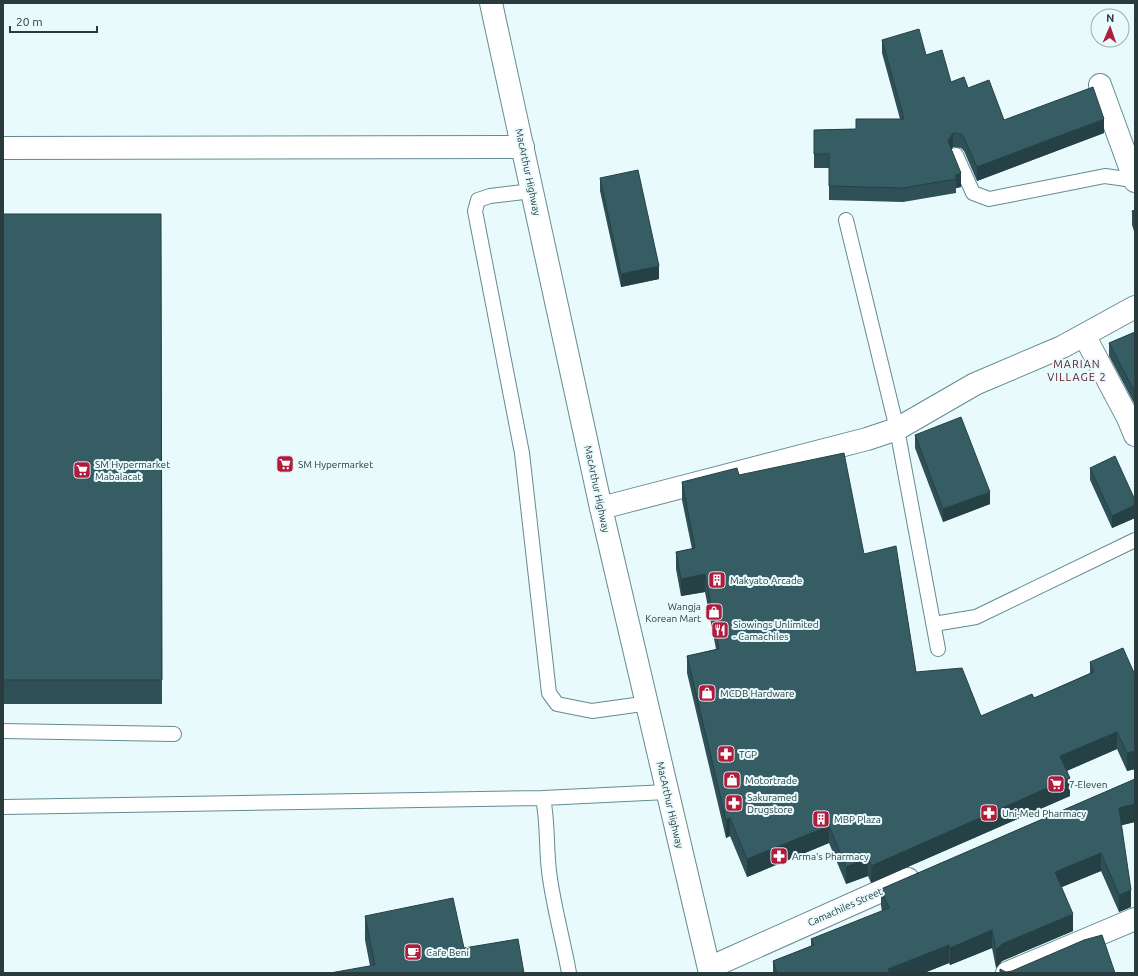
<svg xmlns="http://www.w3.org/2000/svg" width="1138" height="976" viewBox="0 0 1138 976" font-family="Ubuntu,sans-serif">
<style>
.lines{fill:none;stroke-linecap:round;stroke-linejoin:round}
.lane-casing{stroke:#638b92;stroke-width:16}
.street-casing{stroke:#638b92;stroke-width:24}
.secondary-casing{stroke:#638b92;stroke-width:24}
.highway-casing{stroke:#638b92;stroke-width:24}
.lane{stroke:#fff;stroke-width:14}
.street{stroke:#fff;stroke-width:22}
.secondary{stroke:#fff;stroke-width:22}
.highway{stroke:#fff;stroke-width:22}
.wall{fill:#2e5056}
.shaded-wall{fill:#264146}
.building{fill:#365d64;stroke:#264146}
.labels{text-anchor:middle;dominant-baseline:central;stroke-width:4;stroke-linejoin:round;paint-order:stroke}
.street-label{font-size:10px;fill:#2a3b3e;stroke:#e9fafd}
.poi-label{font-size:10px;fill:#2a3b3e;stroke:#e9fafd;text-anchor:start}
.neighbourhood-label{font-size:11px;letter-spacing:1px;fill:#5a1520;stroke:#e9fafd}
</style>
<rect width="100%" height="100%" fill="#e9fafd"/>
<g class="lines">
<defs>
<path id="lane" d="M 956,155 L 973,193 L 989,199 L 1105,176 L 1133,180
M 532,191 L 490,196 L 478,200 L 475,211 L 522,453 L 549,693 L 557,704 L 592,711 L 635,705 L 645,702
M 846,220 L 897,429 L 938,649
M 934,624 L 976,617 L 1135,540
M 3,731 L 174,734
M 543,798 L 667,792
M 3,807 L 543,798 C 548,822 546,846 549,871 C 553,905 563,939 569,973"/>
<path id="street" d="M 1100,85 L 1135,181
M 3,148 L 523,147
M 1084,335 L 1135,307
M 601,508 L 867,439 L 897,429 L 975,384 L 1062,347 L 1084,335 L 1128,418 L 1135,435
M 1007,973 L 1135,919"/>
<path id="secondary" d="M 709,968 L 908,879"/>
<path id="highway" d="M 491,3 L 601,508 L 710,973"/>
</defs>
<use href="#lane" class="lane-casing"/>
<use href="#street" class="street-casing"/>
<use href="#secondary" class="secondary-casing"/>
<use href="#highway" class="highway-casing"/>
<use href="#lane" class="lane"/>
<use href="#street" class="street"/>
<use href="#secondary" class="secondary"/>
<use href="#highway" class="highway"/>
</g>
<path class="wall" d="M 882,40 L 926,55 L 951,82 L 968,88 L 1004,120 L 1104,133 L 977,181 L 964,151 L 961,148 L 953,147 L 951,150 L 961,187 L 956,188 L 956,193 L 903,202 L 829,200 L 829,168 L 814,168 L 814,130 L 856,129 L 900,119 L 882,53 Z
M 600,178 L 659,279 L 621,287 L 600,191 Z
M 1135,210 L 1135,234 L 1132,225 L 1132,211 Z
M 3,214 L 161,214 L 162,704 L 3,704 Z
M 1135,332 L 1135,405 L 1109,356 L 1109,343 Z
M 915,435 L 990,504 L 943,522 L 915,448 Z
M 1090,468 L 1135,500 L 1135,518 L 1112,528 L 1090,480 Z
M 739,475 L 864,554 L 916,672 L 981,716 L 1034,698 L 1090,673 L 1090,662 L 1135,675 L 1135,769 L 1127,771 L 1117,749 L 1066,771 L 1070,796 L 871,883 L 868,876 L 846,884 L 829,843 L 747,877 L 730,836 L 726,838 L 687,673 L 687,656 L 716,649 L 705,592 L 681,596 L 676,569 L 676,552 L 692,549 L 682,500 L 682,482 Z
M 1135,777 L 1135,822 L 1121,825 L 1131,907 L 1119,912 L 1101,871 L 1061,887 L 1073,931 L 1002,961 L 996,968 L 992,948 L 950,965 L 949,963 L 924,973 L 773,973 L 773,961 L 811,946 L 811,939 L 882,911 L 881,906 L 881,889 L 1135,779 Z
M 365,916 L 464,948 L 370,966 L 365,940 Z"/>
<path class="shaded-wall" d="M 1104,119 L 1104,133 L 977,181 L 977,167 Z
M 953,133 L 953,147 L 948,155 L 948,141 Z
M 961,173 L 961,187 L 956,188 L 956,175 Z
M 659,266 L 659,279 L 621,287 L 621,274 Z
M 990,492 L 990,504 L 943,522 L 943,509 Z
M 1135,505 L 1135,518 L 1112,528 L 1112,516 Z
M 705,574 L 705,592 L 681,596 L 681,579 Z
M 1117,732 L 1117,749 L 1060,774 L 1060,756 Z
M 1135,751 L 1135,769 L 1127,771 L 1127,753 Z
M 1070,778 L 1070,796 L 871,883 L 871,866 Z
M 1135,804 L 1135,822 L 1119,826 L 1119,808 Z
M 730,818 L 730,836 L 726,838 L 726,820 Z
M 829,826 L 829,843 L 747,877 L 747,859 Z
M 1101,853 L 1101,871 L 1055,890 L 1055,872 Z
M 868,858 L 868,876 L 846,884 L 846,867 Z
M 1131,890 L 1131,907 L 1119,912 L 1119,895 Z
M 1073,914 L 1073,931 L 1002,961 L 996,968 L 996,950 L 1002,944 Z
M 992,930 L 992,948 L 950,965 L 950,948 Z
M 949,945 L 949,963 L 924,973 L 888,973 L 888,969 Z"/>
<path class="building" d="M 919,29 L 926,55 L 942,50 L 951,82 L 964,77 L 968,88 L 989,80 L 1004,120 L 1093,87 L 1104,119 L 977,167 L 964,138 L 961,134 L 953,133 L 948,141 L 961,173 L 956,175 L 956,179 L 903,188 L 829,186 L 829,154 L 814,154 L 814,130 L 856,129 L 856,119 L 904,119 L 882,40 Z
M 638,170 L 659,266 L 621,274 L 600,178 Z
M 1135,210 L 1135,219 L 1132,211 Z
M 3,214 L 161,214 L 162,680 L 3,680 Z
M 1135,332 L 1135,392 L 1109,343 Z
M 961,417 L 990,492 L 943,509 L 915,435 Z
M 844,453 L 864,554 L 896,546 L 916,672 L 962,668 L 981,716 L 1032,694 L 1034,698 L 1094,672 L 1090,662 L 1123,648 L 1135,675 L 1135,751 L 1127,753 L 1117,732 L 1060,756 L 1070,778 L 871,866 L 868,858 L 846,867 L 829,826 L 747,859 L 730,818 L 726,820 L 687,656 L 719,649 L 705,574 L 681,579 L 676,552 L 695,548 L 682,482 L 737,468 L 739,475 Z
M 1115,456 L 1135,500 L 1135,505 L 1112,516 L 1090,468 Z
M 1135,779 L 1135,804 L 1119,808 L 1131,890 L 1119,895 L 1101,853 L 1055,872 L 1073,914 L 1002,944 L 996,950 L 992,930 L 950,948 L 949,945 L 888,969 L 890,973 L 777,973 L 773,961 L 814,945 L 811,939 L 889,908 L 881,889 Z
M 453,898 L 464,948 L 518,939 L 524,973 L 330,973 L 375,965 L 365,916 Z
M 1102,935 L 1115,973 L 1000,973 L 1000,969 L 1006,972 L 1012,971 L 1084,940 Z"/>
<defs>
<symbol id="supermarket-square" viewBox="-11 -11 22 22"><rect x="-9" y="-9" width="18" height="18" rx="4" fill="#af1c3c" stroke="#e9fafd"/><path d="M-6-5.5h2.5l.6 2H6L4.5 2H-2.5L-4.4-4H-6ZM-1.5 3.2a1.3 1.3 0 1 0 .1 0ZM3 3.2a1.3 1.3 0 1 0 .1 0Z" fill="#fff"/></symbol>
<symbol id="building-square" viewBox="-11 -11 22 22"><rect x="-9" y="-9" width="18" height="18" rx="4" fill="#af1c3c" stroke="#e9fafd"/><path d="M-4-6H4V6H1V3H-1V6H-4ZM-2.5-4.3h1.7v1.8h-1.7ZM.8-4.3h1.7v1.8H.8ZM-2.5-1h1.7V.8h-1.7ZM.8-1h1.7V.8H.8Z" fill="#fff"/></symbol>
<symbol id="shop-square" viewBox="-11 -11 22 22"><rect x="-9" y="-9" width="18" height="18" rx="4" fill="#af1c3c" stroke="#e9fafd"/><path d="M-5-2.5h2.3a2.7 3.5 0 0 1 5.4 0H5L5.5 6h-11ZM-1.5-2.5h3a1.5 2.3 0 0 0-3 0Z" fill="#fff"/></symbol>
<symbol id="restaurant-square" viewBox="-11 -11 22 22"><rect x="-9" y="-9" width="18" height="18" rx="4" fill="#af1c3c" stroke="#e9fafd"/><path d="M-5-6h1v4h1v-4h1v4h1v-4h1v5L-1.5 .5V6h-2V.5L-5-1ZM5-6V6H3V1.5H1.5Q1.5-4 5-6Z" fill="#fff"/></symbol>
<symbol id="pharmacy-square" viewBox="-11 -11 22 22"><rect x="-9" y="-9" width="18" height="18" rx="4" fill="#af1c3c" stroke="#e9fafd"/><path d="M-2-6h4v4h4v4h-4v4h-4v-4h-4v-4h4Z" fill="#fff"/></symbol>
<symbol id="cafe-square" viewBox="-11 -11 22 22"><rect x="-9" y="-9" width="18" height="18" rx="4" fill="#af1c3c" stroke="#e9fafd"/><path d="M-5.5-4.5H6V0H3Q3 3.5 0 3.5H-2.5Q-5.5 3.5-5.5 0ZM3-3.2v2h1.7v-2ZM-6 4.5H4V6H-6Z" fill="#fff"/></symbol>
</defs>
<g fill-rule="evenodd">
<use href="#supermarket-square" x="275" y="454" width="20" height="20"/>
<use href="#supermarket-square" x="72" y="460" width="20" height="20"/>
<use href="#building-square" x="707" y="570" width="20" height="20"/>
<use href="#shop-square" x="704" y="602" width="20" height="20"/>
<use href="#restaurant-square" x="710" y="620" width="20" height="20"/>
<use href="#shop-square" x="697" y="683" width="20" height="20"/>
<use href="#pharmacy-square" x="716" y="744" width="20" height="20"/>
<use href="#shop-square" x="722" y="770" width="20" height="20"/>
<use href="#supermarket-square" x="1046" y="774" width="20" height="20"/>
<use href="#pharmacy-square" x="724" y="793" width="20" height="20"/>
<use href="#pharmacy-square" x="979" y="803" width="20" height="20"/>
<use href="#building-square" x="811" y="809" width="20" height="20"/>
<use href="#pharmacy-square" x="769" y="846" width="20" height="20"/>
<use href="#cafe-square" x="403" y="942" width="20" height="20"/>
</g>
<g class="labels">
<g class="street-label">
<text transform="translate(528 172) rotate(78)">MacArthur Highway</text>
<text transform="translate(597 489) rotate(78)">MacArthur Highway</text>
<text transform="translate(670 805) rotate(77)">MacArthur Highway</text>
<text transform="translate(845 907) rotate(-24)">Camachiles Street</text>
</g>
<g class="poi-label">
<text x="95" y="464">SM Hypermarket<tspan x="95" dy="12">Mabalacat</tspan></text>
<text x="298" y="464">SM Hypermarket</text>
<text x="730" y="580">Makyato Arcade</text>
<text x="701" y="606" text-anchor="end">Wangja<tspan x="701" dy="12">Korean Mart</tspan></text>
<text x="733" y="624">Siowings Unlimited<tspan x="733" dy="12">- Camachiles</tspan></text>
<text x="720" y="693">MCDB Hardware</text>
<text x="739" y="754">TGP</text>
<text x="745" y="780">Motortrade</text>
<text x="1069" y="784">7-Eleven</text>
<text x="747" y="797">Sakuramed<tspan x="747" dy="12">Drugstore</tspan></text>
<text x="1002" y="813">Uni-Med Pharmacy</text>
<text x="834" y="819">MBP Plaza</text>
<text x="792" y="856">Arma's Pharmacy</text>
<text x="426" y="952">Cafe Beni</text>
</g>
<g class="neighbourhood-label">
<text x="1077" y="364">MARIAN<tspan x="1077" dy="13">VILLAGE 2</tspan></text>
</g>
</g>
<rect width="1138" height="976" fill="none" stroke="#2a3b3e" stroke-width="8"/>
<g transform="translate(1110 28) rotate(2)"><circle r="19" fill="#e9fafd" stroke="#9daeb1"/>
<path d="M0-3L7 15L0 10L-7 15Z" fill="#af1c3c"/>
<text y="-6" font-size="11" font-weight="bold" text-anchor="middle" fill="#2a3b3e">N</text>
</g>
<path d="M10 26v6h87v-6" fill="none" stroke="#2a3b3e" stroke-width="2"/>
<text x="16" y="26" font-size="12" fill="#2a3b3e" stroke="#e9fafd" stroke-width="3" paint-order="stroke">20 m</text>
</svg>
